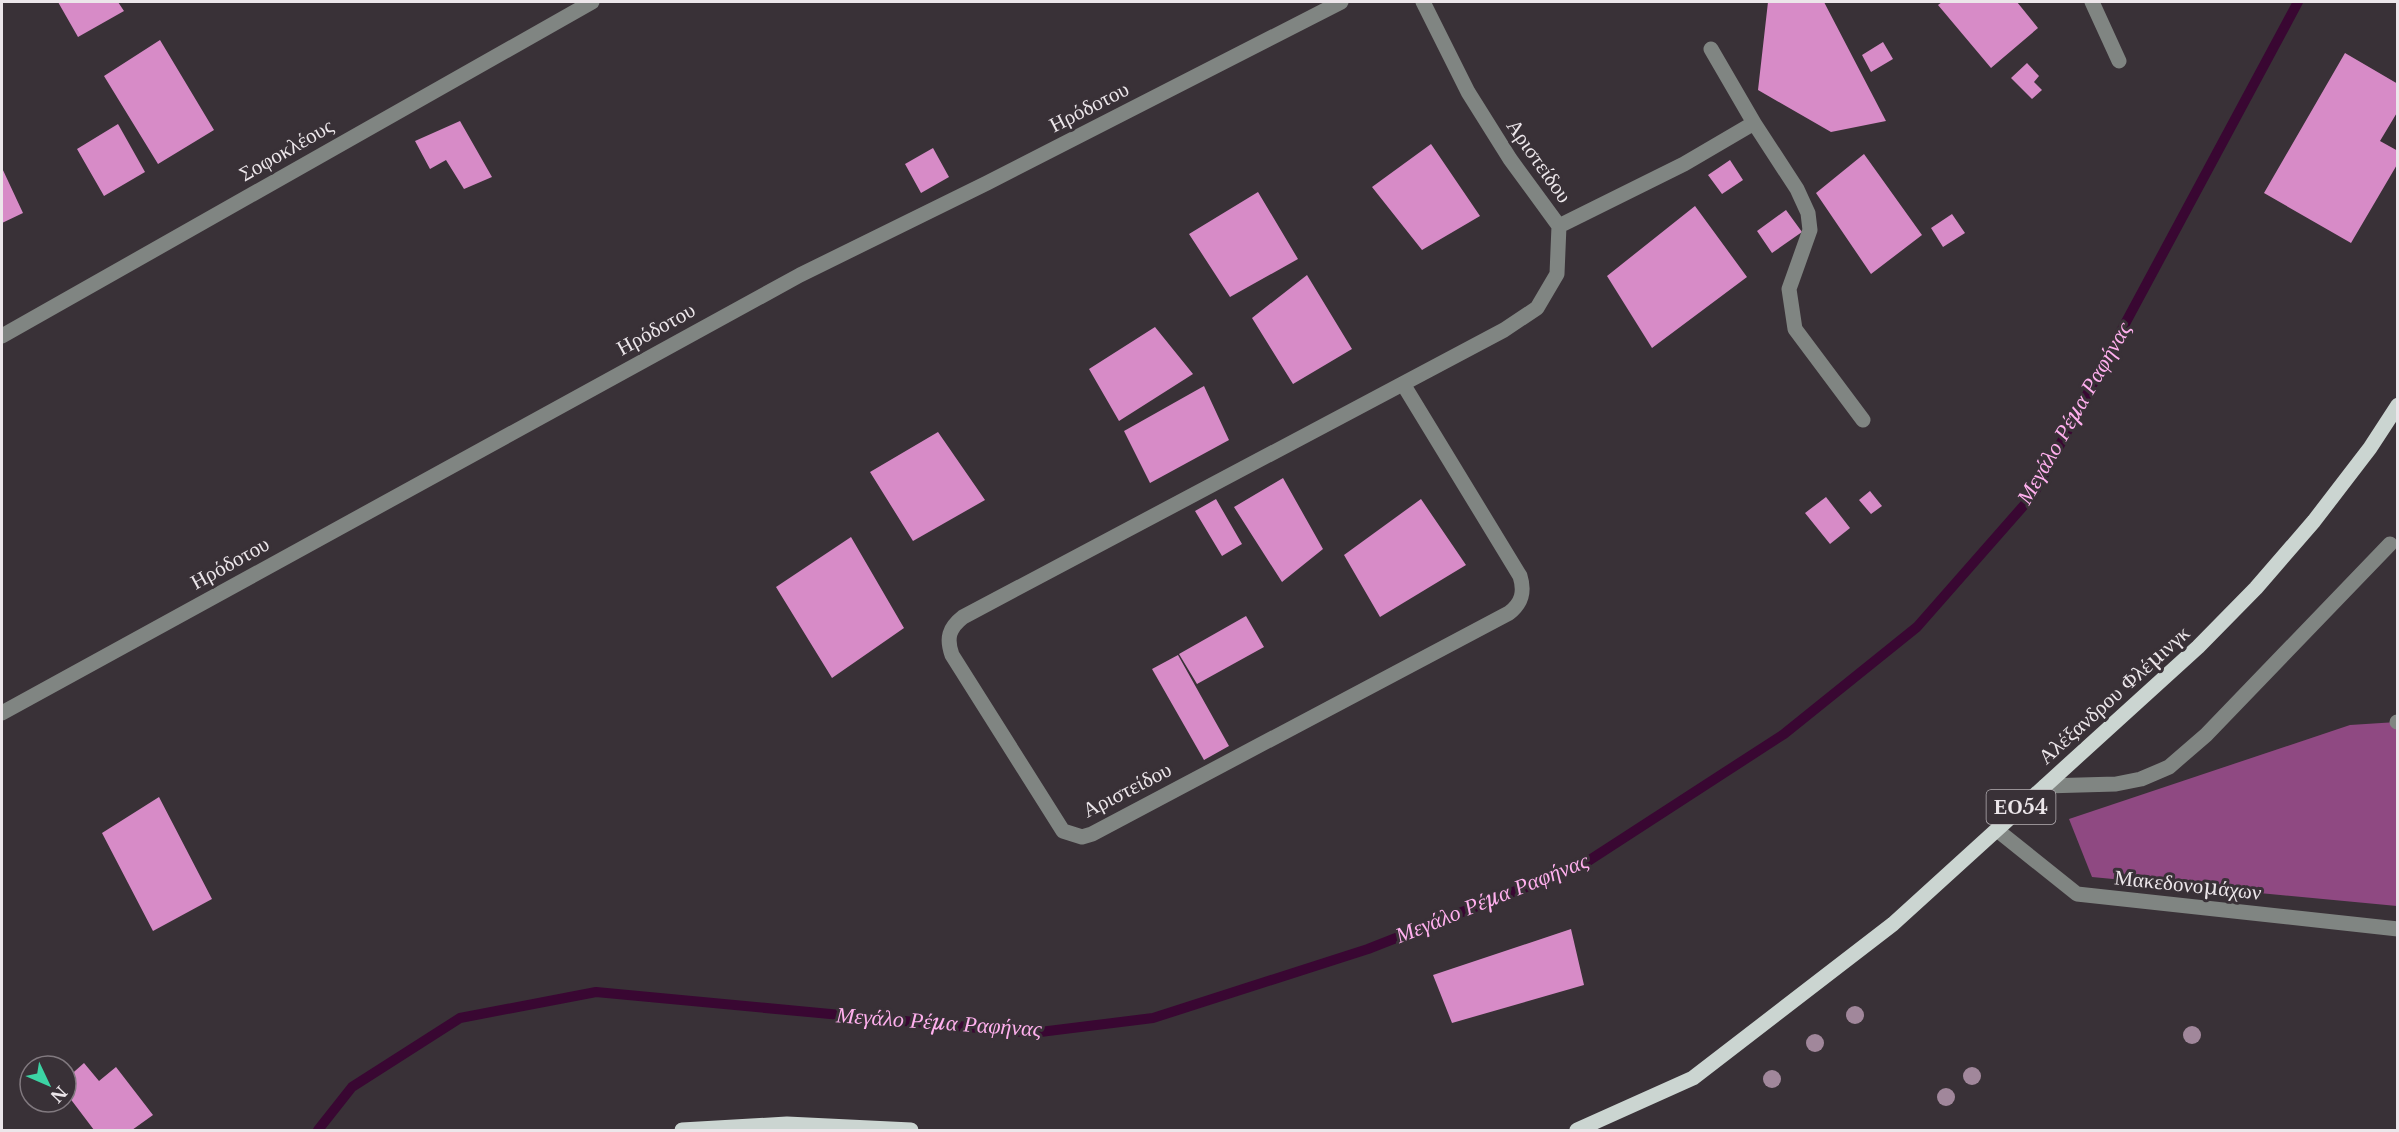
<svg xmlns="http://www.w3.org/2000/svg" width="2399" height="1132" viewBox="0 0 2399 1132" font-family="'Libre Baskerville',serif">
<style>
.forest{fill:#8f4982}
.lines{fill:none;stroke-linecap:round;stroke-linejoin:round}
.stream{stroke:#390732;stroke-width:10}
.building{fill:#d78bc7}
.minor{stroke:#808582;stroke-width:15}
.major{stroke:#cbd5d1;stroke-width:15}
.tree{fill:#a1879b}
.labels{text-anchor:middle;dominant-baseline:central;stroke-width:6;stroke-linejoin:round;paint-order:stroke}
.shield{fill:#393137;stroke:#b6b0b4;stroke-width:1.5}
.shield-label{font-size:20px;font-weight:bold;fill:#ece6ea}
.street-label{font-size:21px;fill:#ece6ea;stroke:#393137}
.water-label{font-size:22px;font-style:italic;fill:#ffb0ee;stroke:#393137}
</style>
<rect width="100%" height="100%" fill="#393137"/>
<path class="forest" d="M 2397,722 L 2397,906 L 2092,877 L 2069,819 L 2350,725 Z"/>
<g class="lines">
<path class="stream" d="M 318,1130 L 352,1087 L 460,1018 L 596,992 L 1032,1033 L 1153,1018 L 1368,949 L 1582,865 L 1784,734 L 1917,627 L 2033,495 L 2298,2"/>
</g>
<path class="building" d="M 58,2 L 118,2 L 124,11 L 78,37 Z
M 1768,2 L 1824,2 L 1886,121 L 1831,132 L 1758,90 Z
M 1942,2 L 2017,2 L 2038,28 L 1991,68 L 1938,5 Z
M 160,40 L 214,130 L 158,164 L 104,76 Z
M 1883,42 L 1893,59 L 1871,72 L 1862,55 Z
M 2345,53 L 2398,84 L 2398,111 L 2380,141 L 2398,151 L 2398,163 L 2351,243 L 2264,193 Z
M 2027,63 L 2039,76 L 2034,82 L 2042,90 L 2032,99 L 2011,78 Z
M 460,121 L 492,177 L 464,189 L 446,160 L 430,169 L 415,141 Z
M 118,124 L 145,172 L 104,196 L 77,149 Z
M 1431,144 L 1480,216 L 1422,250 L 1372,187 Z
M 933,148 L 949,177 L 921,193 L 905,164 Z
M 1864,154 L 1922,235 L 1871,274 L 1816,193 Z
M 1730,160 L 1743,180 L 1722,194 L 1708,175 Z
M 2,168 L 23,213 L 2,223 Z
M 1258,192 L 1298,259 L 1230,297 L 1189,234 Z
M 1695,206 L 1747,277 L 1652,348 L 1607,276 Z
M 1786,210 L 1802,232 L 1772,253 L 1757,231 Z
M 1952,214 L 1965,233 L 1943,247 L 1931,228 Z
M 1307,275 L 1352,349 L 1293,384 L 1252,318 Z
M 1155,327 L 1193,374 L 1119,421 L 1089,369 Z
M 1204,386 L 1229,440 L 1150,483 L 1124,431 Z
M 938,432 L 985,500 L 913,541 L 870,472 Z
M 1283,478 L 1323,549 L 1282,582 L 1234,507 Z
M 1870,491 L 1882,506 L 1871,514 L 1859,500 Z
M 1826,497 L 1850,528 L 1830,544 L 1805,513 Z
M 1216,499 L 1242,544 L 1222,556 L 1195,511 Z
M 1421,499 L 1466,565 L 1380,617 L 1344,555 Z
M 851,537 L 904,628 L 832,678 L 776,587 Z
M 1246,616 L 1264,647 L 1197,684 L 1179,654 Z
M 1178,655 L 1229,746 L 1204,760 L 1152,669 Z
M 159,797 L 212,899 L 153,931 L 102,833 Z
M 1571,929 L 1584,985 L 1452,1023 L 1433,975 Z
M 84,1063 L 99,1081 L 116,1067 L 153,1115 L 132,1130 L 94,1130 L 66,1093 L 66,1079 Z"/>
<g class="lines">
<path class="minor" d="M 2092,2 L 2119,61
M 1711,49 L 1754,123
M 1559,226 L 1684,164 L 1754,123 L 1797,189 L 1808,213 L 1810,230 L 1789,289 L 1795,329 L 1863,420
M 2,336 L 592,2
M 1403,384 L 1520,576 C 1525,592 1522,603 1509,613 L 1092,834 L 1082,837 L 1063,831 L 952,655 C 946,638 949,628 963,617 L 1504,330 L 1537,308 L 1557,274 L 1559,226 L 1510,159 L 1468,92 L 1423,2
M 2,713 L 800,275 L 987,183 L 1341,2
M 2397,722 L 2398,722
M 2045,786 L 2116,784 L 2141,779 L 2169,767 L 2206,735 L 2390,544
M 1997,830 L 2077,894 L 2398,929"/>
<path class="major" d="M 682,1130 L 787,1124 L 911,1130
M 1577,1130 L 1693,1078 L 1893,924 L 2198,647 L 2256,588 L 2314,521 L 2370,448 L 2398,405"/>
</g>
<g class="tree">
<circle cx="1855" cy="1015" r="9"/>
<circle cx="2192" cy="1035" r="9"/>
<circle cx="1815" cy="1043" r="9"/>
<circle cx="1972" cy="1076" r="9"/>
<circle cx="1772" cy="1079" r="9"/>
<circle cx="1946" cy="1097" r="9"/>
</g>
<g class="labels">
<rect class="shield" x="1986.5" y="790" width="69" height="34" rx="4.5"/>
<g class="shield-label">
<text x="2021" y="807">ΕΟ54</text>
</g>
<g class="street-label">
<text transform="translate(1089 107) rotate(-27)">Ηρόδοτου</text>
<text transform="translate(286 150) rotate(-30)">Σοφοκλέους</text>
<text transform="translate(1539 161) rotate(55)">Αριστείδου</text>
<text transform="translate(656 329) rotate(-29)">Ηρόδοτου</text>
<text transform="translate(230 563) rotate(-29)">Ηρόδοτου</text>
<text transform="translate(2114 695) rotate(-42)">Αλέξανδρου Φλέμινγκ</text>
<text transform="translate(1127 790) rotate(-27)">Αριστείδου</text>
<text transform="translate(2188 885) rotate(6)">Μακεδονομάχων</text>
</g>
<g class="water-label">
<text transform="translate(2074 413) rotate(-60)">Μεγάλο Ρέμα Ραφήνας</text>
<text transform="translate(1492 898) rotate(-22)">Μεγάλο Ρέμα Ραφήνας</text>
<text transform="translate(939 1022) rotate(4)">Μεγάλο Ρέμα Ραφήνας</text>
</g>
</g>
<rect width="2399" height="1132" fill="none" stroke="#ece6ea" stroke-width="6"/>
<g transform="translate(48 1084) rotate(134)"><circle r="28" fill="#393137" stroke="#81797f" stroke-width="1.5"/>
<path d="M0-4.5L10 22L0 15L-10 22Z" fill="#3cd4a4"/>
<text y="-9" font-size="16" font-weight="bold" text-anchor="middle" fill="#ece6ea">N</text>
</g>
</svg>
